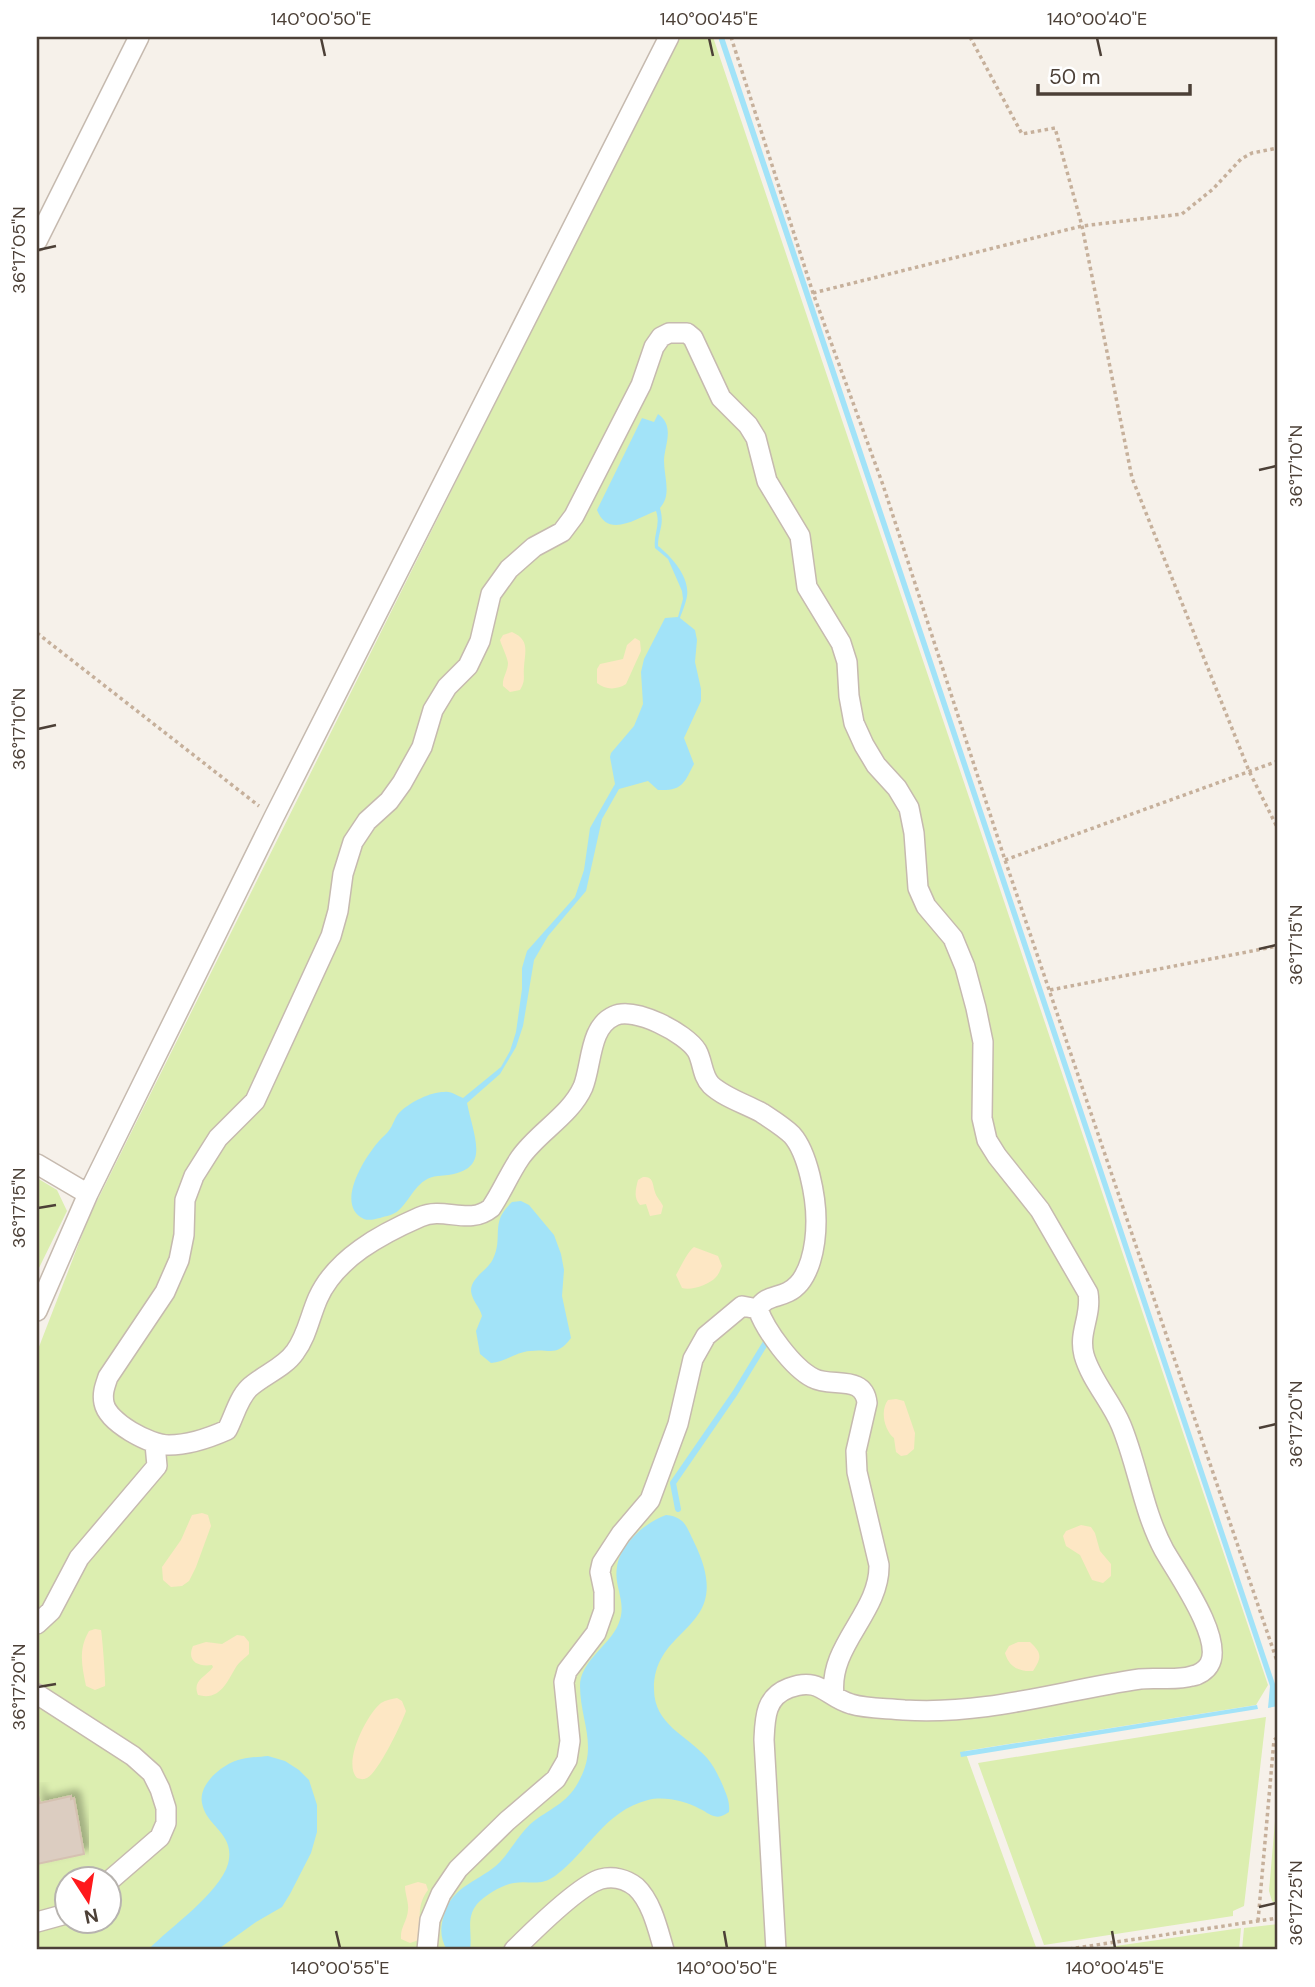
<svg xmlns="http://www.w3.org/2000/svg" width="1315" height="1987" viewBox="0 0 1315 1987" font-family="'DM Sans',sans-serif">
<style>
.green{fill:#dceeb0;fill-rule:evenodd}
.sand{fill:#fde7c4}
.water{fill:#a2e3f8}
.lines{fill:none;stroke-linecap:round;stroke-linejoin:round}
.stream{stroke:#a2e3f8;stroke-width:6}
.building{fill:#dccdc1;stroke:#d5c1b1;stroke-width:2;filter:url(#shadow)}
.minor-casing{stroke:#c6baaf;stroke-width:22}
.path{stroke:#c6b09b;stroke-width:3.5;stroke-dasharray:3.5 3.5;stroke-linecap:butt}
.minor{stroke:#fff;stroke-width:19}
.ticks{fill:none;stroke:#4c4037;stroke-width:2.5}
.neatline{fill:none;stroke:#4c4037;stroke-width:2.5}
.ticks-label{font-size:18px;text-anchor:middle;fill:#4c4037}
</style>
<defs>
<filter id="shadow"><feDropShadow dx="6" dy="-6" stdDeviation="3.5" flood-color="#0004"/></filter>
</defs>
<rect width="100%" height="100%" fill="#f6f1ea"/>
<path class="green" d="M 678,37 L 713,37 L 1268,1685 L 1256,1705 L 965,1751 L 1037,1950 L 37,1950 L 37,1352 L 89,1217 ZM 66,1878 L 108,1878 L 108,1920 L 66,1920 Z
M 37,1178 L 57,1190 L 67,1211 L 37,1272 Z
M 1266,1717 L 1244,1906 L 1233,1911 L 1233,1916 L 1044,1945 L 978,1763 Z
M 1278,1786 L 1278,1905 L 1272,1901 L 1269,1891 Z
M 1278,1924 L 1278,1950 L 1242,1950 L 1244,1928 Z
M 1241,1928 L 1239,1950 L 1088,1950 Z"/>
<path class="sand" d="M 512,632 C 530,640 525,651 524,667 C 523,677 526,680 520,690 L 510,692 L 503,686 C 502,678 508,671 508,663 C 507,656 502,647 500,640 L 503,635 Z
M 635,638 L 640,641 L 641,651 L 626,684 C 617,690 605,690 597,683 L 597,669 L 600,664 L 623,659 L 627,645 Z
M 643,1177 C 654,1177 652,1183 655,1192 C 656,1197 661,1201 663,1206 L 661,1214 L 650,1216 L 646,1204 L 640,1205 C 633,1198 636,1188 638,1180 Z
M 694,1247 L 718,1256 L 722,1266 C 720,1270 719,1274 716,1277 C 709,1285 691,1291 682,1288 L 676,1275 C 680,1268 688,1251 694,1247 Z
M 896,1399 L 904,1401 L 915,1433 L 914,1449 L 907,1455 L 901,1456 L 896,1452 L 894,1438 C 884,1430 880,1410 888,1400 Z
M 202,1513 L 208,1515 L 211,1526 L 196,1567 L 189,1581 L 182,1586 L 171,1587 L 163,1580 L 162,1567 L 181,1540 L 192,1515 Z
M 1081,1525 L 1091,1527 L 1095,1533 L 1100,1551 L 1111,1564 L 1111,1576 L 1103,1583 L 1092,1580 L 1080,1555 L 1066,1546 L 1063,1536 L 1066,1531 Z
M 95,1629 L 101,1630 C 102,1634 106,1682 105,1686 L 95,1690 L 86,1686 C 82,1666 78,1650 89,1631 Z
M 237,1635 L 244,1636 L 249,1642 L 249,1654 C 245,1658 239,1662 236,1667 C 227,1682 220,1701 198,1695 C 192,1680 205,1678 213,1667 L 212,1665 C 199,1667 186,1662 193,1646 L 206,1642 L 222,1644 Z
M 1018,1642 L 1030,1642 C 1043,1654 1041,1658 1033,1671 C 1019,1672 1009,1667 1005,1653 L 1009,1646 Z
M 397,1698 L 402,1701 L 406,1711 C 402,1723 378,1773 367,1778 C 362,1780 361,1779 357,1778 C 342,1763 367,1714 381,1703 C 386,1700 392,1699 397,1698 Z
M 418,1882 L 426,1884 L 428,1890 C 415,1907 422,1921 419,1940 L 410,1943 L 401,1939 C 400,1927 407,1922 408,1910 C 409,1903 405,1894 405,1886 Z"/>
<path class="water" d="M 718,37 L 724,37 L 1275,1684 L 1278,1706 L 1268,1708 L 1270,1686 Z
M 658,414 C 675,426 665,444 664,460 C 664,478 672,495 660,508 C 665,526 658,530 658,546 C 671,556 690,577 687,596 C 686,603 682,612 680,618 L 695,630 L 697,640 L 695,662 L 701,689 L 701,701 L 684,738 L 694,764 C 684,783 683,791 658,790 L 648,781 L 619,789 L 602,819 L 586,891 L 548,936 L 534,960 L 523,1026 L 516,1047 L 500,1074 L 467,1103 C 475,1142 493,1173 438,1176 C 417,1178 412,1198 399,1210 C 394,1215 386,1216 380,1218 C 375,1219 369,1221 364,1219 C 334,1205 365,1157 379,1141 C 382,1137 387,1134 390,1129 C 394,1123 395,1116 401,1111 C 411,1102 430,1092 444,1092 C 452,1091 457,1096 463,1098 L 501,1067 L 510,1051 L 516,1032 L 522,989 L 522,968 L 527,951 L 575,897 L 584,870 L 590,828 L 615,784 L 610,757 L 611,753 L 634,726 L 639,714 L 643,704 L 641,672 L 644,659 L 665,618 L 678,617 L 683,599 L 682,591 L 668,559 L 655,548 C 653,535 661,525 656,511 C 637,518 608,539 597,510 L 642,418 L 654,422 Z
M 521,1201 L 529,1205 L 554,1235 L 561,1254 L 564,1270 L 562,1296 L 571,1338 C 556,1358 550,1348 530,1351 C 516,1352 505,1362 491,1363 L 480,1354 L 476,1331 L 482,1316 C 480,1307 472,1301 471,1291 C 471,1277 488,1270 493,1259 C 504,1236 489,1223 512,1202 Z
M 666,1515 C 685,1517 686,1526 694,1542 C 738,1632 654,1622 654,1689 C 654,1725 687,1735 707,1758 C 714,1766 719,1777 723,1786 C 727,1796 730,1802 729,1812 C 724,1815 720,1818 714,1816 C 709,1815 705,1811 700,1809 C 686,1801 664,1796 648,1800 C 604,1811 588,1852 555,1876 C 540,1887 529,1880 514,1883 C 503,1884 484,1896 477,1904 C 465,1919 473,1934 470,1950 L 447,1950 C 440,1938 440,1928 444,1915 C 452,1885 481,1881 500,1862 C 512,1849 520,1832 534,1821 C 553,1807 569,1802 580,1779 C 598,1745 580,1720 580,1686 C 580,1663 606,1647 616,1629 C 630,1604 613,1589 617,1567 C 620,1544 646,1522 666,1515 Z
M 1257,1705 L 1258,1709 L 961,1757 L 960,1752 Z
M 268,1756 L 285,1761 L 299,1770 L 309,1780 L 317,1805 L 317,1832 L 311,1853 L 290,1894 L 282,1907 L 256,1922 L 217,1950 L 148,1950 C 170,1927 219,1894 228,1864 C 236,1833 206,1827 202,1803 C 198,1783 225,1762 242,1759 C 250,1757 260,1757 268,1756 Z"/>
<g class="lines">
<path class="stream" d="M 678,1509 L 673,1483 L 735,1393 L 768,1339"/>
</g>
<path class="building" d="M 37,1790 L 40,1803 L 71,1796 L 71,1799 L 74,1798 L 84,1854 L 37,1864 Z"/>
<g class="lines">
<defs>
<path id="minor" d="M 37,241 L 139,37
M 37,1164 L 88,1194
M 758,1309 C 765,1296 776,1298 788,1292 C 811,1281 816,1243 816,1221 C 816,1197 808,1153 792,1135 C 784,1127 771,1119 762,1113 C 746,1104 725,1098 711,1085 C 702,1076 703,1062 697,1051 C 686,1033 634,1006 614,1016 C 589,1027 592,1065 583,1087 C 570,1116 538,1132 520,1158 C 509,1174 502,1192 491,1208 C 469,1226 444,1206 420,1217 C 381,1234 336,1258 318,1298 C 310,1316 307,1336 295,1352 C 284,1368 263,1375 249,1388 C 238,1399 234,1417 227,1430 C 209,1438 188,1445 169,1445 C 150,1445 108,1423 104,1403 C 102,1393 105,1386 108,1377 L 165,1292 L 179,1260 L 184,1235 L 185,1200 L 194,1176 L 218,1138 L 255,1101 L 331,936 L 338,911 L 343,874 L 353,842 L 367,821 L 389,801 L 402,783 L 422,747 L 433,710 L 447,687 L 468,666 L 480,641 L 491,594 L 509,569 L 534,547 L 562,532 L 574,516 L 641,385 L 654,347 L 661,337 L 669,333 L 687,333 L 693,338 L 721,398 L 748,425 L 756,438 L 767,481 L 800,536 L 807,587 L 841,643 L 847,662 L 849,696 L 854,723 L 864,745 L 876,765 L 897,788 L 909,808 L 914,833 L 918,888 L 926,906 L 953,938 L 965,967 L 976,1008 L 983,1042 L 982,1118 L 987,1140 L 997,1156 L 1040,1210 L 1088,1293 C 1092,1316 1078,1332 1084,1355 C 1091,1380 1111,1401 1121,1425 C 1138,1466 1143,1511 1164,1550 C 1177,1573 1225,1640 1209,1665 C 1206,1670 1199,1675 1192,1676 C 1176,1681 1157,1677 1140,1679 C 1058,1691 988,1715 904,1710 C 887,1708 867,1709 851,1704 C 826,1697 820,1676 789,1688 C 765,1697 765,1718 764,1740 L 776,1950
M 37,1311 L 88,1194 L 274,817 L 669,37
M 37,1624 L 51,1611 L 79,1558 L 157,1466 L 155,1444
M 37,1694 L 133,1756 L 152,1773 L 160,1789 L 166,1808 L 166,1823 L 160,1837 L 108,1882
M 37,1922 L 66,1914
M 427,1950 L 430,1920 L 441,1894 L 458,1869 L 507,1821 L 556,1779 L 567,1760 L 570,1741 L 564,1682 L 567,1671 L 596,1633 L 604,1610 L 604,1591 L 600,1572 L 602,1563 L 621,1534 L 650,1500 L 678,1424 L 693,1359 L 706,1336 L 742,1306 L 758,1309 C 765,1330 793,1368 813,1378 C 831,1388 864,1374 867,1403 L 856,1451 L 857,1472 L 879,1565 C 880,1613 828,1645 834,1695
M 514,1950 C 531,1933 579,1885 601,1879 C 613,1876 626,1879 636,1887 C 652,1902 658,1930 664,1950"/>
</defs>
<use href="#minor" class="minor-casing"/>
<path class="path" d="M 731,37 L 813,293 L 883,485 L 1005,860 L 1278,1664
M 970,37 L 1022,134 L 1055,128 L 1082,226 L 1132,478 L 1249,771 L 1278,829
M 813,293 L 1082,226 L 1182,214 L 1213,189 L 1241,159 L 1252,153 L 1278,148
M 37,633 L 259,806
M 1005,860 L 1278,761
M 1050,990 L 1278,946
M 1258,1921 L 1274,1740 L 1278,1737
M 1062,1950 L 1278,1918"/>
<use href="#minor" class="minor"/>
</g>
<path class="ticks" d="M 321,38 L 325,56M 709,38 L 713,56M 1097,38 L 1101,56M 38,250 L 56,246M 1259,470 L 1276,466M 38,729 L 56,725M 1259,949 L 1276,945M 38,1208 L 56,1205M 1259,1428 L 1276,1424M 38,1687 L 56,1684M 1259,1907 L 1276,1903M 336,1931 L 340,1948M 724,1931 L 727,1948M 1112,1931 L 1115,1948"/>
<rect width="1315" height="1987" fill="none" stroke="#ffffff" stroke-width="77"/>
<g transform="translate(88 1900) rotate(168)"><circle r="33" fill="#ffffff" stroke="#b7b3af" stroke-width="2"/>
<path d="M0-5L12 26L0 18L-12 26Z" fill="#ff191c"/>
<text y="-10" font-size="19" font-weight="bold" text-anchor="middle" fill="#4c4037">N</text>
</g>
<path d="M1038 84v10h152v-10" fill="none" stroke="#4c4037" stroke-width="3.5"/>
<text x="1049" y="84" font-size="21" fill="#4c4037" stroke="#ffffff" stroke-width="5" paint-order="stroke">50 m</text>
<rect x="38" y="38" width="1238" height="1910" class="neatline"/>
<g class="ticks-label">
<text x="321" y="25">140°00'50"E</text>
<text x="709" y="25">140°00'45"E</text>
<text x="1097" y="25">140°00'40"E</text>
<text transform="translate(19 250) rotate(-90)" y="6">36°17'05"N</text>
<text transform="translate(1296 466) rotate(-90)" y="6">36°17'10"N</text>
<text transform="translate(19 729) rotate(-90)" y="6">36°17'10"N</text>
<text transform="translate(1296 945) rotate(-90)" y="6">36°17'15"N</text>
<text transform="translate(19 1208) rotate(-90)" y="6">36°17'15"N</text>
<text transform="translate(1296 1424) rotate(-90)" y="6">36°17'20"N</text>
<text transform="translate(19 1687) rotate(-90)" y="6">36°17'20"N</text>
<text transform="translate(1296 1903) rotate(-90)" y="6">36°17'25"N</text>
<text x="340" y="1974">140°00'55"E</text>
<text x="727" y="1974">140°00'50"E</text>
<text x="1115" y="1974">140°00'45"E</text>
</g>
</svg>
